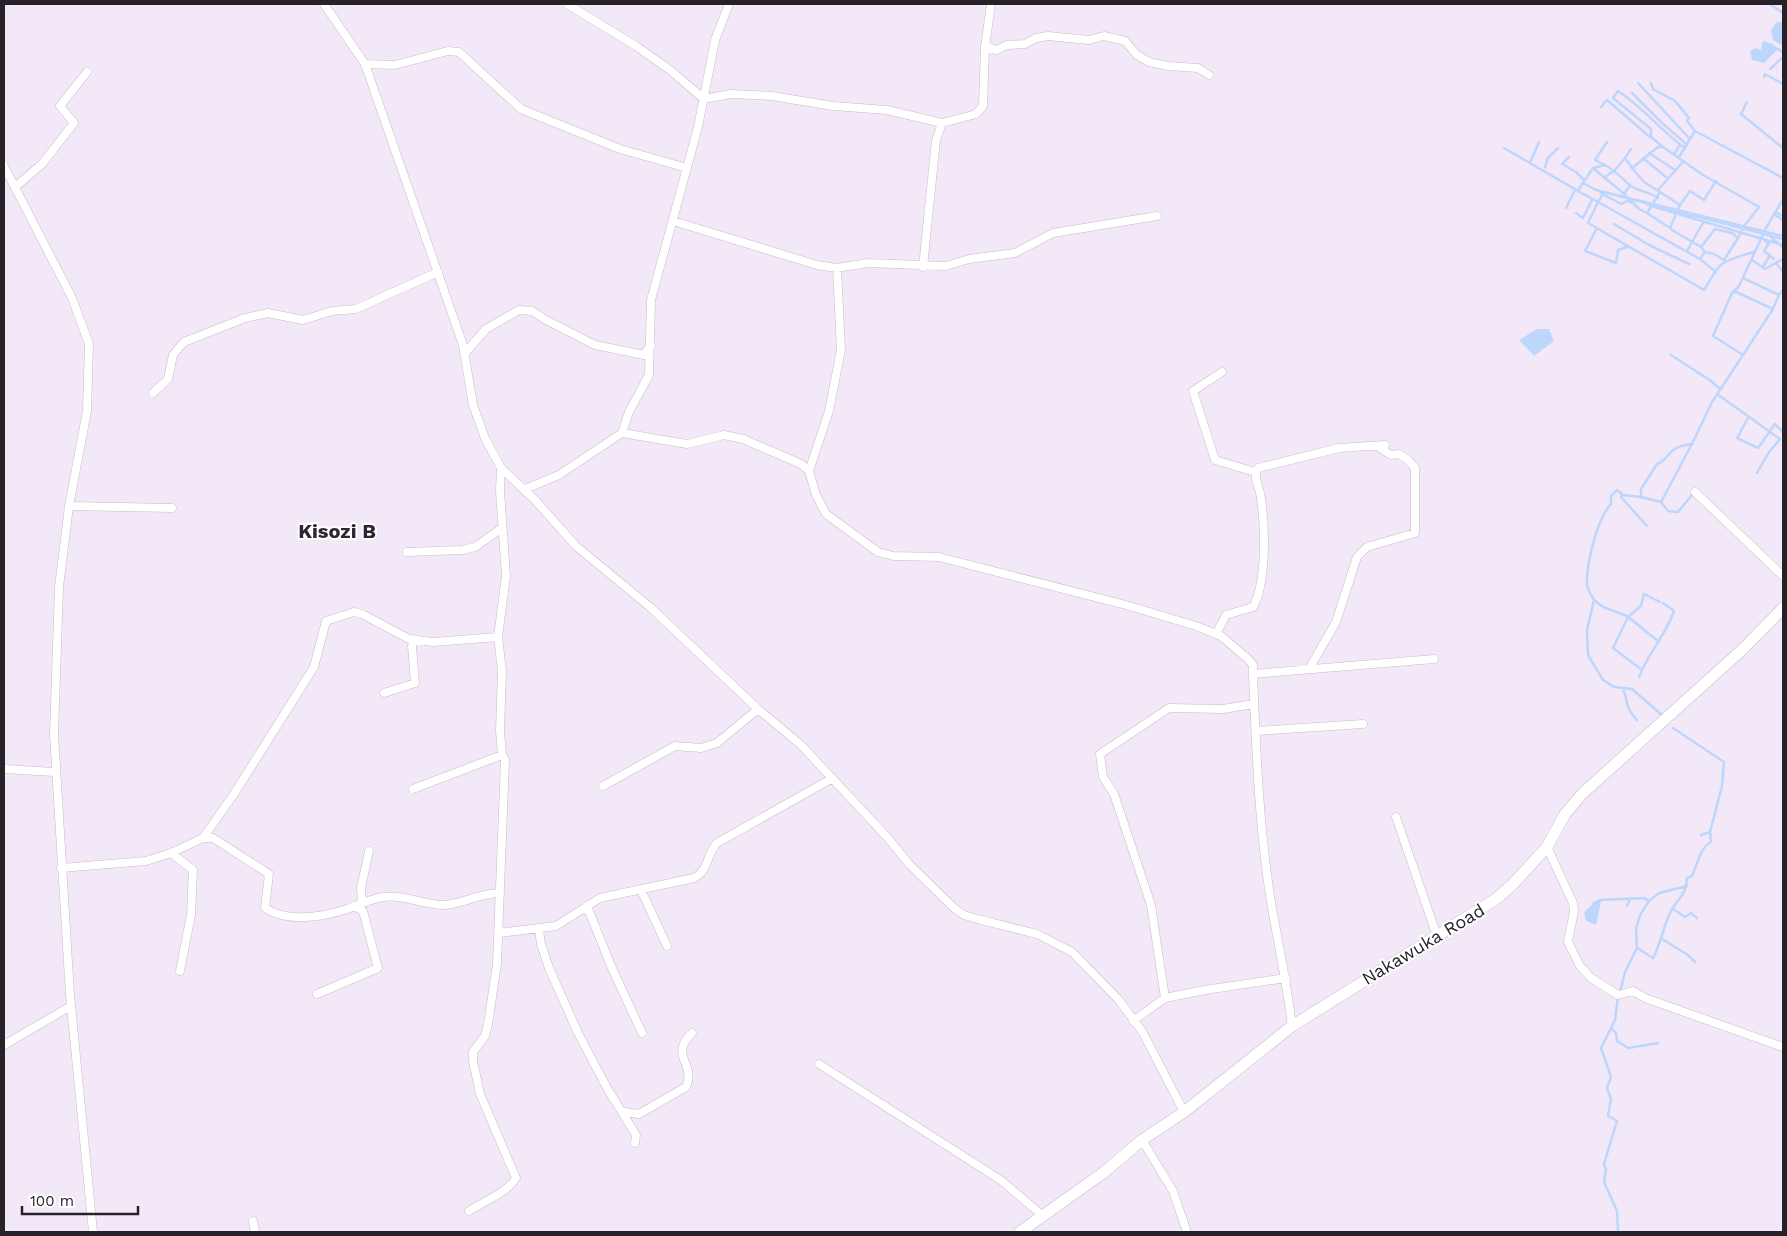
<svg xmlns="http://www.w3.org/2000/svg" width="1787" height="1236" viewBox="0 0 1787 1236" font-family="'Work Sans',sans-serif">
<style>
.water{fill:#bed6fc}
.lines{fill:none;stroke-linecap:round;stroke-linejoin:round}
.stream{stroke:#bed6fc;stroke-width:2.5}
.minor-casing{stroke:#c6bcca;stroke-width:9}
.secondary-casing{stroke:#c6bcca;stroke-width:12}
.minor{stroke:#fff;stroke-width:8}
.secondary{stroke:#fff;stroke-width:11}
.labels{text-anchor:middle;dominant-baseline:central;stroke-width:4;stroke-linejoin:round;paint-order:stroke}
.street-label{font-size:18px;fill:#262228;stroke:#fff}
.quarter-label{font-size:20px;font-weight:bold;fill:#2e2631;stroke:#fff}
</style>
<rect width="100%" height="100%" fill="#f3e8f7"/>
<path class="water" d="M 1777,22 L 1783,22 L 1783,46 L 1773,40 L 1771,30 Z
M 1763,41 L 1773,44 L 1778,49 L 1764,63 L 1752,60 L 1750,51 L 1755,48 L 1761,50 Z
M 1537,329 L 1549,329 L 1554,341 L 1534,356 L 1519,340 Z
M 1600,899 L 1601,902 L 1596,925 L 1586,921 L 1584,912 L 1591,906 L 1593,902 Z"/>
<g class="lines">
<path class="stream" d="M 1770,4 L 1783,13
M 1778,49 L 1783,53
M 1770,69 L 1783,57
M 1764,77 L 1765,74 L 1783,84
M 1638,83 L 1690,139
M 1651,83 L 1653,89 L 1675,101 L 1689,118 L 1687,121 L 1695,131 L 1783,178
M 1632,93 L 1660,121 L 1687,145
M 1747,102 L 1741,114 L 1783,148
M 1601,107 L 1607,100 L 1650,137
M 1663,147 L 1651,137 L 1651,129 L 1613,98 L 1618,91 C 1643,107 1661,131 1685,148
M 1504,148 L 1578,191
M 1649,153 L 1675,170
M 1674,154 L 1680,145
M 1569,157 L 1562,164 L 1576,172 L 1584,180
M 1679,157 L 1695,131
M 1625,158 L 1631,149
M 1643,158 L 1667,178
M 1530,163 L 1539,142
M 1605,165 L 1595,160 L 1607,142
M 1545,167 L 1548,158 L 1558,148
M 1593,168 L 1583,183 L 1596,190
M 1605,177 L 1615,170 L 1625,158 L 1632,168
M 1583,183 L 1578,191 L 1598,202 L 1603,194
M 1658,190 L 1684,161
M 1660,192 L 1644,182 L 1632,168 L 1658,147 L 1663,147 L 1703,175 L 1759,207 L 1745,225 L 1738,238
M 1601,193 L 1621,204 L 1627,201 L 1632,203
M 1624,194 L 1630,185
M 1648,205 L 1783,245
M 1680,205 L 1690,191 L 1704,200 L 1716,181
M 1566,208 L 1575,190
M 1776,212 L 1783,216
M 1576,213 L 1583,218 L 1592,200
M 1647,213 L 1639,209 L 1622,192 L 1593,168 L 1605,165 C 1616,171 1622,179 1631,186 C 1640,192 1650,192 1658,198
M 1774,214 L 1783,220
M 1614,224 L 1649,245 L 1689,264
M 1597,228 L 1585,251 L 1616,263 L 1618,250 L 1627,247
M 1670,228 L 1680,205 L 1660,192 L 1647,213 L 1670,228 L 1672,230 L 1701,247
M 1769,235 L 1783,248
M 1783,236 L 1596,190 L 1783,239
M 1765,241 L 1769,243 L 1764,251 L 1774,259
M 1687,251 L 1704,221
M 1700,259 L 1705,252 L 1714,254 L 1724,260 L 1738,238 L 1732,233 L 1715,229 L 1701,247 L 1705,252
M 1752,260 L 1765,269 L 1783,259
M 1776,263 L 1783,272
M 1763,267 L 1770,255
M 1716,272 L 1700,259 L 1598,202 L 1588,223 L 1704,290 C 1709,283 1715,269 1722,264 C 1731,258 1745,255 1756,251
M 1743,278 L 1779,295 L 1773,309
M 1734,291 L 1773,309 L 1743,355
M 1779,295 L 1783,290
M 1671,355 L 1711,381 L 1720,389
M 1717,394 L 1780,439 L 1769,452 L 1757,473
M 1748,418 L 1737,438 L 1758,448 L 1775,424 L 1783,432
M 1692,444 L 1661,502 L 1668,511 L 1678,512 L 1697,489
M 1622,495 L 1621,497 L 1647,526
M 1641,497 L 1661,502
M 1594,600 L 1603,607 L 1627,616 L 1659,642
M 1642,670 L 1613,648 L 1628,617 L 1641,606 L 1644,594 L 1660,602
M 1639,677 C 1648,653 1666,635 1674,611 L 1663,603
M 1623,689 C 1629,702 1624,707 1637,720
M 1663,716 L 1632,689 L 1614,687 L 1603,680 L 1588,655 L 1587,630 L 1594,600 C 1592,596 1588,590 1587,586 C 1586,564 1597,519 1611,504 L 1611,496 L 1617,490 L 1623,495 L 1641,497 L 1641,489 L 1657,464 C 1672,458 1665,447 1692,444 L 1712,402 L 1743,355 L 1713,336 L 1732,293 L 1739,286 L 1766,228 L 1783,199
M 1701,835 L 1710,832
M 1600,900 L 1644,898 L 1649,901 L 1659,893 L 1687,886
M 1627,906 L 1630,899
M 1673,909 L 1685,917 L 1691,913 L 1697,918
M 1662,939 L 1688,955 L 1695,962
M 1637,948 L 1636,929 L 1640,915 L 1649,901
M 1620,992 L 1625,972 L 1637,948 L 1653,958 C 1661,943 1663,928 1670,913 C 1676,900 1687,895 1687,878 L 1692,876 C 1698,864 1699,849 1711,842 L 1710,832 L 1722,786 L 1724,762 L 1673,728
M 1618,997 L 1615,1020 L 1601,1048 L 1611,1077 L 1607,1088 L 1611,1099 L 1608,1116 L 1617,1121 L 1604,1164 L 1606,1170 L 1604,1182 L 1617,1211 L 1618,1232
M 1612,1029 L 1616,1033 L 1617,1041 L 1628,1048 L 1658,1043"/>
<defs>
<path id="minor" d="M 324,4 L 365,64 L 463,345 L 473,405 L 485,438 L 501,468 L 535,500 L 576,546 L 650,607 L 758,709 L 801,745 L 887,837 L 909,864 L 954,908 L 964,915 L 981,920 L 1037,934 L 1072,952 L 1118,999 L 1142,1031 L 1184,1112
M 567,4 L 636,46 L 670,70 L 704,99 L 731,94 L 772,96 L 833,106 L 887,110 L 942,123
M 985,47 L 997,50 L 1007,45 L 1025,44 L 1036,38 L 1048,36 L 1089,40 L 1104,36 L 1125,41 L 1137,55 L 1149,62 L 1168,66 L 1198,68 L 1209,75
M 365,64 L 395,65 L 448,51 L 459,52 L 521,109 L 620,149 L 687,168
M 4,166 L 72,298 L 89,344 L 87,411 L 69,506 L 59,587 L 54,734 L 70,995 L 93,1232
M 15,187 L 42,164 L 74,123 L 60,106 L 87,72
M 673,221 L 817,265 L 837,268 L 868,263 L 946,266 L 969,259 L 1015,253 L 1053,233 L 1157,216
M 923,267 L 936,140 L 942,123 L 976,114 L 983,106 L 985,47 L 991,4
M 465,353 L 486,329 L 519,310 L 532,311 L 546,320 L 595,345 L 644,355 L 651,345
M 1222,372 L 1193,391 L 1215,460 L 1255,472
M 153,393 L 168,379 L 173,355 L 184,342 L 245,318 L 268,313 L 303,320 L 332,311 L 356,309 L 438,272
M 622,433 L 687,444 L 724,435 L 743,439 L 801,464 L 809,471 L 816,495 L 826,514 L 878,552 L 893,556 L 939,557 L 1126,605 L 1196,626 L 1221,636 L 1234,647 L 1248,659 L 1253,665 L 1253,674 C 1256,748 1259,828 1271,902 C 1278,943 1287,984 1292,1026
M 809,471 L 829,411 L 841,350 L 837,268
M 525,489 L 559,475 L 622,433 L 629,412 L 649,375 L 651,300 L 698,127 L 715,40 L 729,4
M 1695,492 L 1783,576
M 69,506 L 172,508
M 407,552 L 463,550 L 475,547 L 502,528
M 1216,634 L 1226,615 L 1253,607 C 1267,583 1265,525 1261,498 C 1260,487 1252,477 1258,468 L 1339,448 L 1385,445
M 498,637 L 433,642 L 409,639 L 362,614 L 354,612 L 326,621 L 314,667 L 234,794 L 203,838 L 213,838 L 269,874 L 265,908 C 287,923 323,917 347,909 C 359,905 370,899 383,897 C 403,894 423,905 444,905 C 463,904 480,893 500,893
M 1309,669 L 1336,622 L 1357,557 L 1367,547 L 1415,533 L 1415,468 L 1407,459 L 1399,454 L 1391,455 L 1377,446
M 1253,674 L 1434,659
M 384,693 L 415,683 L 412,646 L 414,639
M 1256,731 L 1363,724
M 4,769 L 54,772
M 603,786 L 675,746 L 701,748 L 717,743 L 758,709
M 413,789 L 502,755
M 1396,817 L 1437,936
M 1547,847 L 1573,903 L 1574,911 L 1568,942 L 1580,966 L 1591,978 L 1618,995 L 1633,991 L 1645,998 L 1783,1047
M 171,853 L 193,870 L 191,915 L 180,971
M 61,868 L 146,861 L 171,853 L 203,838
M 641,890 L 667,946
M 362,902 L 361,888 L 369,851
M 587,906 L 611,966 L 642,1033
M 539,930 L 541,944 L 549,968 L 578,1033 L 607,1088 L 636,1135 L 635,1143
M 499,933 L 556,926 L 600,898 L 694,878 C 709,870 706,855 717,843 L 831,779
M 317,994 L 378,968 L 363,911 L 354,906
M 1165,998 L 1151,905 L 1114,794 L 1103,777 L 1100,754 L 1169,708 L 1223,709 L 1254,704
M 1133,1021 L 1165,998 L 1205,990 L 1286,978
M 4,1045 L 71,1006
M 819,1064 L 1002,1181 L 1043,1216
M 624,1112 L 639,1114 L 686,1087 C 697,1064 668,1056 692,1033
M 1142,1140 L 1173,1191 L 1187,1232
M 469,1211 C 484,1201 507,1193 516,1178 L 480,1094 L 473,1061 L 473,1052 L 485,1036 L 488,1024 L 497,964 L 505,760 L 502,755 L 500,731 L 502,671 L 498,637 L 506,576 L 500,491 L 501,468
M 253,1221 L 255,1232"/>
<path id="secondary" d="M 1020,1232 L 1103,1173 L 1142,1140 L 1184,1112 L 1292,1026 L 1496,899 L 1512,885 L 1547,847 L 1565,814 L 1582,794 L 1743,649 L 1783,608"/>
</defs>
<use href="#minor" class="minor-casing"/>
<use href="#secondary" class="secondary-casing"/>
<use href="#minor" class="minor"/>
<use href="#secondary" class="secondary"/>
</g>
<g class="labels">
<g class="street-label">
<text transform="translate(1423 944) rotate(-31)">Nakawuka Road</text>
</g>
<g class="quarter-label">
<text x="337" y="531">Kisozi B</text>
</g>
</g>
<rect width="1787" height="1236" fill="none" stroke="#262228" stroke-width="10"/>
<path d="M22 1206v8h116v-8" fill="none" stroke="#262228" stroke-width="2.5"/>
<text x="30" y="1206" font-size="15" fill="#262228" stroke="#ffffff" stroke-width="4" paint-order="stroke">100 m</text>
</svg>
